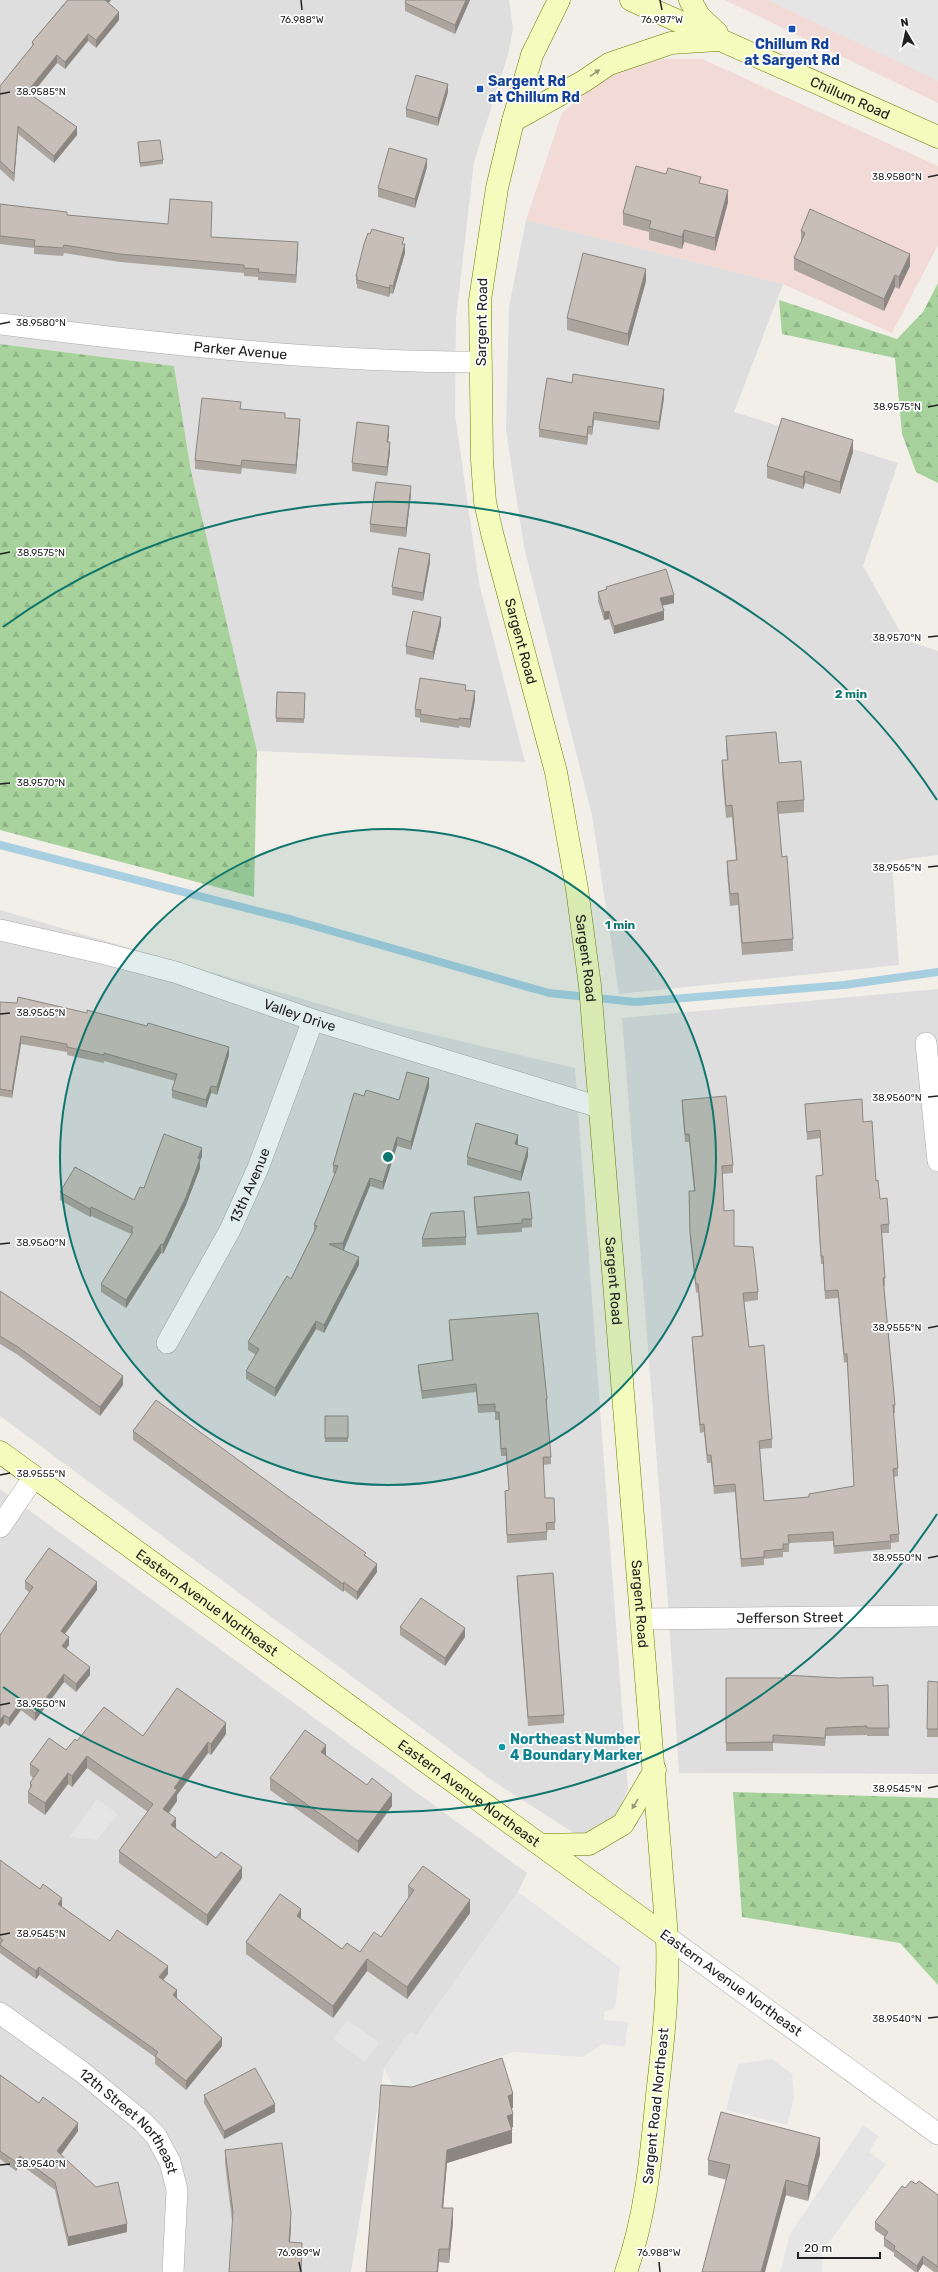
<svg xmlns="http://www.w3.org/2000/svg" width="938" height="2272" viewBox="0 0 938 2272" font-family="Rubik,sans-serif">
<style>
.residential{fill:#dfdede}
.commercial{fill:#f2dad7}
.forest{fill:url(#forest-firs)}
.parking{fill:#e5e5e5}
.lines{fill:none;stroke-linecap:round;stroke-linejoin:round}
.stream{stroke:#a7cfe0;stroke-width:8}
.street-casing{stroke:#a8a8a8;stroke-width:22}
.secondary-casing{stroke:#677f01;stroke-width:23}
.street{stroke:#fff;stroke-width:21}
.secondary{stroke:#f3fcbc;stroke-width:22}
.wall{fill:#aba49d}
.shaded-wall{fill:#8b8680}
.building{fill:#c7bfb7;stroke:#8b8680}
.oneway{fill:#949976}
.ticks{fill:none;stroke:#212121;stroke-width:1.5}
.ring{fill:none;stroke:#0f766e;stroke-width:2}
.transit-dot{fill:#1a4fb4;stroke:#fff;stroke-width:1.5}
.culture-dot{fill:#0f9aa8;stroke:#fff;stroke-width:1.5}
.labels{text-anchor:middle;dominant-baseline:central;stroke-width:3.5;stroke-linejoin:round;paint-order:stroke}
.transit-label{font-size:14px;font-weight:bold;fill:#164399;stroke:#fff}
.street-label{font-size:14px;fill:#212121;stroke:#fff}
.culture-label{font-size:14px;font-weight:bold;fill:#0d838f;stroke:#fff;text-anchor:start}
.ticks-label{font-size:10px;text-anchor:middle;fill:#212121;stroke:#fff;stroke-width:3.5;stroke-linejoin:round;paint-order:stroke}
.centre{fill:#0f766e;stroke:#fff;stroke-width:2}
.ring-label{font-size:12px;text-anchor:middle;font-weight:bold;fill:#0f766e;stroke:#fff;stroke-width:3.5;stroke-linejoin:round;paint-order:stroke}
</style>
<defs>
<pattern id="forest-firs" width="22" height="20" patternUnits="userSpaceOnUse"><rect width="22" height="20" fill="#a7d29b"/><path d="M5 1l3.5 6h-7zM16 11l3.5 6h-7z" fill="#8fb485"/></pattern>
</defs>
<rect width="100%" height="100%" fill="#f2efe8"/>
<path class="residential" d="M 0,0 L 509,0 L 513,29 L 508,55 L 474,162 L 456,318 L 455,414 L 479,583 L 525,762 L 257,751 L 191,471 L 174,366 L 0,344 Z
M 526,220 L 783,284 L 734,412 L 898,463 L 863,566 L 905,640 L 938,651 L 938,855 L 892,861 L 899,965 L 619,994 L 592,815 L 524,547 L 506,430 L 509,307 Z
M 0,910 L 384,1023 L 575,1068 L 628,1789 L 614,1820 L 580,1837 L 493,1781 L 0,1416 Z
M 938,989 L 938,1774 L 679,1773 L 667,1590 L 622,1018 Z
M 0,1489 L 527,1873 L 518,1892 L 416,2036 L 410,2032 L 384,2068 L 351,2272 L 0,2272 Z"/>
<path class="commercial" d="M 725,0 L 938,0 L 938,103 Z
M 656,59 L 702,59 L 938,166 L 938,245 L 892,333 L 783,284 L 526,220 L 562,113 L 603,77 Z"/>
<path class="forest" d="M 938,283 L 938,483 L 916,472 L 902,434 L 895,358 L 782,334 L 779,300 L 897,339 L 923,312 Z
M 0,344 L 174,366 L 191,471 L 257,751 L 254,897 L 0,830 Z
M 733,1792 L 938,1798 L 938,1985 L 900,1943 L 742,1917 Z"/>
<path class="parking" d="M 768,0 L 938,0 L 938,81 Z
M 97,1799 L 118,1814 L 97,1840 L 70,1837 Z
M 518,1892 L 620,1967 L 615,2008 L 604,2012 L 604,2020 L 628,2022 L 625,2047 L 603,2044 L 583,2057 L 514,2052 L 396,2091 L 384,2068 L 410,2032 L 416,2036 Z
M 347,2020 L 379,2042 L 365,2062 L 333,2039 Z
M 772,2059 L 792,2074 L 794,2098 L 787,2125 L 726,2110 L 738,2064 Z
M 863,2125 L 878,2136 L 869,2152 L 886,2164 L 822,2252 L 822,2272 L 780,2272 L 790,2234 Z"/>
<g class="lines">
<path class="stream" d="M 0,845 L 293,920 L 549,993 L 635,1002 L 844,985 L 938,972"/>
<defs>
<g id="street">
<path id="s1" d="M 0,324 C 160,344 320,362 481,362"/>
<path id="s2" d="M 0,930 L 102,953 L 175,972 L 313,1020 L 599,1107"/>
<path d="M 926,1043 L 938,1161"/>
<path id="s3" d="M 167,1343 L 230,1230 L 258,1168 L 313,1020"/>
<path d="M 0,1527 L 34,1477"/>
<path id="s4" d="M 643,1619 L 938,1616"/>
<path d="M 667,1937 L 938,2134"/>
<path id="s5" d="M 0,2013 L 82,2072 L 143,2122 L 156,2136 L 170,2162 L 177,2190 L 173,2272"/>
</g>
<g id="secondary">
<path id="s6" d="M 559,0 L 532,55 L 513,121 L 497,188 L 480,300 L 482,460 L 485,502 L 492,533 L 556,772 L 577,889 L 590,986 L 667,1937 C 669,1990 663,2043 657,2095 C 651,2156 646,2215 626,2272"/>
<path id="s7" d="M 631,0 L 938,137"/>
<path d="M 690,0 L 699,16 L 717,33"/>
<path d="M 513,121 L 584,81 L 609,64 L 671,43 L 718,40"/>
<path id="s8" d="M 0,1452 L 667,1937"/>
<path d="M 541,1845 L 589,1844 L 623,1824 L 655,1770"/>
</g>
</defs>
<use href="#street" class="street-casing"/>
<use href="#secondary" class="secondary-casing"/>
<use href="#street" class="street"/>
<use href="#secondary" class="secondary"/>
</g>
<path class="wall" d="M 67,0 L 111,0 L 108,3 L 119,20 L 96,48 L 88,41 L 65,69 L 57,63 L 31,95 L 77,135 L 54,163 L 18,134 L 14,182 L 0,169 L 0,86 L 32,46 L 32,42 Z
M 470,0 L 455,34 L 405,11 L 405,3 Z
M 448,92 L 438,126 L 406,117 L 406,109 Z
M 138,142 L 163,160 L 163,164 L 140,167 Z
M 427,167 L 415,208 L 378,197 L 378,188 Z
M 701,184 L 728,202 L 715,251 L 684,242 L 682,249 L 649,240 L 649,232 L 623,225 L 623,213 Z
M 0,204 L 67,215 L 211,237 L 298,250 L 296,283 L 258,280 L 258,277 L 244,276 L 244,273 L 120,262 L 64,253 L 63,256 L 34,254 L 34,248 L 0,244 Z
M 801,231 L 910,266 L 899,289 L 895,287 L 884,311 L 794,270 L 794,258 L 801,243 Z
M 404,244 L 405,253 L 393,294 L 390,293 L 389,297 L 357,288 L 357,284 L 356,284 L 356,276 Z
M 646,281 L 628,346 L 567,330 L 567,318 Z
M 547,378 L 664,398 L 659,430 L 594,420 L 592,435 L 588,434 L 587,445 L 539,437 L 539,429 Z
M 241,409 L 300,427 L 296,474 L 242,468 L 241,474 L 195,469 L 195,460 Z
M 389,434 L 388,442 L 390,451 L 387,476 L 352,471 L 352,463 Z
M 853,452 L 840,494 L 805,483 L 803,489 L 767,478 L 767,466 Z
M 411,494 L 406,537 L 370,532 L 370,524 Z
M 430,562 L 423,601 L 392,595 L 392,587 Z
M 606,587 L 674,603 L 662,606 L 664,620 L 614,634 L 609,619 L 604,620 L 598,601 L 598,592 L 606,590 Z
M 441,625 L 433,660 L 406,654 L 406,646 Z
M 466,690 L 475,700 L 470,728 L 459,726 L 459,728 L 420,722 L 420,718 L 415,717 L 415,709 Z
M 277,692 L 305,693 L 304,723 L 276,722 Z
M 726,736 L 779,763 L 804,800 L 804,812 L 778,814 L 782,857 L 793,939 L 793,951 L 742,955 L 738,905 L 730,906 L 727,873 L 727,861 L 736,860 L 732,817 L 726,818 L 722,772 L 722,760 L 727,760 L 726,748 Z
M 0,1002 L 229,1055 L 217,1095 L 211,1093 L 206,1108 L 172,1098 L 172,1090 L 175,1081 L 104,1061 L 104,1063 L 67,1055 L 67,1052 L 21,1044 L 12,1098 L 0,1096 Z
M 429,1087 L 411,1150 L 397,1146 L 383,1190 L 370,1186 L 344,1250 L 359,1265 L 324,1333 L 316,1329 L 275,1397 L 246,1379 L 246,1371 L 256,1355 L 248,1350 L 248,1342 L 291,1279 L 314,1232 L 314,1225 L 335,1174 L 333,1173 L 333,1165 L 364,1096 L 399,1100 Z
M 682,1100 L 733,1165 L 733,1173 L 722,1174 L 724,1211 L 734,1246 L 758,1292 L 758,1300 L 744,1302 L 749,1347 L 772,1439 L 772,1448 L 760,1449 L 764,1501 L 809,1497 L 809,1494 L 854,1486 L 847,1362 L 844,1363 L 838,1298 L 825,1299 L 823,1264 L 821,1264 L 816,1184 L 816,1176 L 823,1175 L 820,1138 L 807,1140 L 805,1104 L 863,1122 L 880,1199 L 889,1224 L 889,1233 L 882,1233 L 885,1278 L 885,1286 L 884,1286 L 895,1405 L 895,1413 L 893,1413 L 898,1468 L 898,1476 L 894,1477 L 899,1534 L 899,1542 L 891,1543 L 891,1549 L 834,1554 L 833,1541 L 789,1543 L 789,1552 L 783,1552 L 783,1557 L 764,1559 L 764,1565 L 741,1567 L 735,1492 L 714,1494 L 711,1463 L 707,1463 L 704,1432 L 700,1433 L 692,1345 L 692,1337 L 702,1336 L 698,1292 L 696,1293 L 690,1240 L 689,1191 L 694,1191 L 689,1142 L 685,1142 L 682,1108 Z
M 518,1143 L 517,1145 L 528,1156 L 521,1181 L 467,1165 L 467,1157 Z
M 202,1156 L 200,1161 L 200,1168 L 186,1205 L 163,1254 L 161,1253 L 126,1308 L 101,1292 L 101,1284 L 131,1235 L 131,1234 L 91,1216 L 90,1217 L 60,1200 L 60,1192 L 134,1200 L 144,1188 Z
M 474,1197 L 532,1219 L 532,1227 L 522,1228 L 522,1232 L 477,1235 L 474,1205 Z
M 466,1237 L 466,1245 L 422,1247 L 422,1239 Z
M 0,1291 L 123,1385 L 100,1416 L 18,1355 L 0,1344 Z
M 449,1320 L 547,1399 L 547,1407 L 546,1407 L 551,1457 L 551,1464 L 543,1465 L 545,1498 L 555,1522 L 555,1530 L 547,1530 L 547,1540 L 507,1543 L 505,1491 L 509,1490 L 506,1456 L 501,1456 L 499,1420 L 495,1420 L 495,1412 L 478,1413 L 476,1392 L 422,1399 L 418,1372 L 418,1365 L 452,1360 L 449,1328 Z
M 325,1416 L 348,1416 L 348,1442 L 325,1442 Z
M 133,1431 L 366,1556 L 377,1572 L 357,1600 L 344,1590 L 343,1592 L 133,1440 Z
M 517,1576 L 564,1715 L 564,1723 L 528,1726 L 517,1584 Z
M 25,1581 L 97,1590 L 65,1634 L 69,1645 L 66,1649 L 90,1675 L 76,1692 L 64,1682 L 35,1721 L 21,1710 L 9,1726 L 4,1723 L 0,1728 L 29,1592 L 25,1589 Z
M 400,1627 L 465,1637 L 445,1666 L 400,1635 Z
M 726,1678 L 873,1686 L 888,1685 L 889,1736 L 867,1736 L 867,1735 L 826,1736 L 825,1746 L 773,1743 L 773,1751 L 726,1751 Z
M 928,1681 L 938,1682 L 938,1737 L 927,1737 Z
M 226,1734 L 211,1755 L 208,1753 L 177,1795 L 177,1801 L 169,1813 L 176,1829 L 242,1878 L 207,1926 L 119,1863 L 119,1851 L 148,1812 L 87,1768 L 72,1787 L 68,1784 L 45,1815 L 28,1803 L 28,1792 L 30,1789 L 30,1783 L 33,1778 L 30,1775 L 30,1764 L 66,1750 L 77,1741 L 143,1736 Z
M 326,1756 L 367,1785 L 392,1806 L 358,1853 L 270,1790 L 270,1778 Z
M 0,1860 L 62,1907 L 110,1941 L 168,1974 L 163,1980 L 176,1999 L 222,2046 L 186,2090 L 155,2064 L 155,2057 L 39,1975 L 36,1979 L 0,1953 Z
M 408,1886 L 470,1913 L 407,1999 L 367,1971 L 333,2018 L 246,1954 L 246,1942 L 301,1919 L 342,1949 L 360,1952 L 381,1937 L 408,1898 Z
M 0,2075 L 78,2131 L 61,2155 L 127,2232 L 68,2246 L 55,2190 L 20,2164 L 16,2171 L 0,2159 Z
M 381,2085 L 513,2108 L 512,2108 L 513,2127 L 511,2128 L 512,2143 L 447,2163 L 443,2208 L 453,2222 L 449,2263 L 439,2262 Z
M 204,2095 L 275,2112 L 224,2139 L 204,2103 Z
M 225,2150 L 291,2227 L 290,2242 L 302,2256 L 232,2221 L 225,2163 Z
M 820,2154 L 808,2201 L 708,2175 L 708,2160 Z
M 905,2188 L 938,2195 L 938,2272 L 934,2272 L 923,2264 L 918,2272 L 915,2272 L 894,2256 L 894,2253 L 884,2246 L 884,2238 L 885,2237 L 875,2230 L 875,2222 Z"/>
<path class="shaded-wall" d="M 105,0 L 111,0 L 105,7 Z
M 466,0 L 470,0 L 455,34 L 455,25 Z
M 119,12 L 119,20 L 96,48 L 96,40 Z
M 88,34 L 88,41 L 65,69 L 65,62 Z
M 57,55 L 57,63 L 27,100 L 27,92 Z
M 448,84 L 448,92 L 438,126 L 438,118 Z
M 18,126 L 18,134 L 14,182 L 14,174 Z
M 77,127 L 77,135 L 54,163 L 54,156 Z
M 427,159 L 427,167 L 415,208 L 415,199 Z
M 728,190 L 728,202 L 715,251 L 715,238 Z
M 684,230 L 684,242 L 682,249 L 682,237 Z
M 298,242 L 298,250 L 296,283 L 296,275 Z
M 405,244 L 405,253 L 393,294 L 393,286 Z
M 910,254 L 910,266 L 899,289 L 899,277 Z
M 646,269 L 646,281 L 628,346 L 628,334 Z
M 895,275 L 895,287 L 884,311 L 884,299 Z
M 390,285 L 390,293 L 389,297 L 389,288 Z
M 664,389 L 664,398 L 659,430 L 659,422 Z
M 594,412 L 594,420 L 592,435 L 592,427 Z
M 300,419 L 300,427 L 296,474 L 296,465 Z
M 389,426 L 389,434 L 387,450 L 387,442 Z
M 588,426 L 588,434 L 587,445 L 587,437 Z
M 853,440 L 853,452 L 840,494 L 840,482 Z
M 390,442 L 390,451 L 387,476 L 387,467 Z
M 805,471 L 805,483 L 803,489 L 803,477 Z
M 411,486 L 411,494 L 406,537 L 406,528 Z
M 430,554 L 430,562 L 423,601 L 423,593 Z
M 674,595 L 674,603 L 660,606 L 660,598 Z
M 609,611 L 609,619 L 604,620 L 604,612 Z
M 664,611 L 664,620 L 614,634 L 614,626 Z
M 441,617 L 441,625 L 433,660 L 433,652 Z
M 475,691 L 475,700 L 470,728 L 470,719 Z
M 21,1036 L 21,1044 L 12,1098 L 12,1091 Z
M 229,1047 L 229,1055 L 217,1095 L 217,1087 Z
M 429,1078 L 429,1087 L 411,1150 L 411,1142 Z
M 211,1086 L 211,1093 L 206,1108 L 206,1100 Z
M 518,1135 L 518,1143 L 515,1152 L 515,1144 Z
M 397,1137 L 397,1146 L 383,1190 L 383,1182 Z
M 202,1148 L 202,1156 L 200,1161 L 200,1168 L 186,1205 L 163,1254 L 163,1245 Z
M 528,1148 L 528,1156 L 521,1181 L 521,1172 Z
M 370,1178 L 370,1186 L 343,1251 L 343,1243 Z
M 91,1207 L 91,1216 L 90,1217 L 90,1209 Z
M 161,1244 L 161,1253 L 126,1308 L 126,1300 Z
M 359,1257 L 359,1265 L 324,1333 L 324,1325 Z
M 316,1321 L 316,1329 L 275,1397 L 275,1388 Z
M 123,1376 L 123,1385 L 100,1416 L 100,1407 Z
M 377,1564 L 377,1572 L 357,1600 L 357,1592 Z
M 97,1582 L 97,1590 L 61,1639 L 61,1631 Z
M 344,1582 L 344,1590 L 343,1592 L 343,1584 Z
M 465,1628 L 465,1637 L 445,1666 L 445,1658 Z
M 69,1637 L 69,1645 L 62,1654 L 62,1646 Z
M 90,1667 L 90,1675 L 76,1692 L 76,1684 Z
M 64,1674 L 64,1682 L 35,1721 L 35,1713 Z
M 21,1702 L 21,1710 L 9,1726 L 9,1718 Z
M 4,1715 L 4,1723 L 0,1728 L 0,1720 Z
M 226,1723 L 226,1734 L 211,1755 L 211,1744 Z
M 208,1742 L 208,1753 L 177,1795 L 177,1801 L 163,1820 L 163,1809 L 174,1788 Z
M 326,1745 L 326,1757 L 321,1752 Z
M 87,1756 L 87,1768 L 72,1787 L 72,1776 Z
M 68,1773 L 68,1784 L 45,1815 L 45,1803 Z
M 392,1794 L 392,1806 L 358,1853 L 358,1841 Z
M 176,1818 L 176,1829 L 171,1825 Z
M 242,1867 L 242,1878 L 207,1926 L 207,1915 Z
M 62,1898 L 62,1907 L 58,1912 L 58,1904 Z
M 470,1900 L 470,1913 L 407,1999 L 407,1987 Z
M 301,1909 L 301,1921 L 297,1916 Z
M 367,1959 L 367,1971 L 333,2018 L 333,2006 Z
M 168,1966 L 168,1974 L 159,1985 L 159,1977 Z
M 39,1967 L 39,1975 L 36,1979 L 36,1971 Z
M 177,1990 L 177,1998 L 173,2004 L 173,1995 Z
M 222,2038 L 222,2046 L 186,2090 L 186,2081 Z
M 513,2094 L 513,2108 L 508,2110 L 508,2096 Z
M 275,2104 L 275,2112 L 224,2139 L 224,2131 Z
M 513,2114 L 513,2127 L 507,2130 L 507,2116 Z
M 78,2123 L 78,2131 L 57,2160 L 57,2151 Z
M 512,2130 L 512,2143 L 447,2163 L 442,2221 L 442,2208 L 447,2150 Z
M 820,2138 L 820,2154 L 808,2201 L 808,2186 Z
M 20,2156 L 20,2164 L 16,2171 L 16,2162 Z
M 786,2180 L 786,2195 L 765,2272 L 761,2272 Z
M 453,2208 L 453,2222 L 449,2263 L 449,2249 Z
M 291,2213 L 291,2227 L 289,2255 L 289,2242 Z
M 127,2224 L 127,2232 L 68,2246 L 68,2237 Z
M 439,2249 L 439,2262 L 438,2272 L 437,2272 Z
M 923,2256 L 923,2264 L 918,2272 L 917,2272 L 917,2266 Z"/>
<path class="building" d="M 68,0 L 105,0 L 119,12 L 96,40 L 88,34 L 65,62 L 57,55 L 27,92 L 77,127 L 54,156 L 18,126 L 14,174 L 0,161 L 0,86 L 34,44 L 32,42 Z
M 406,0 L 466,0 L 455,25 L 405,3 Z
M 416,75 L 448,84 L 438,118 L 406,109 Z
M 160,140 L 163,160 L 140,163 L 138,142 Z
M 389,148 L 427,159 L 415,199 L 378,188 Z
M 636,166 L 666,174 L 668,168 L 701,177 L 699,183 L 728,190 L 715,238 L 684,230 L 682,237 L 649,228 L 651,221 L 623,213 Z
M 170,199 L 212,202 L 211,237 L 298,242 L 296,275 L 258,272 L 259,269 L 244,268 L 244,265 L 120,254 L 64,245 L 63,248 L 34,246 L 35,240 L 0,236 L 0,204 L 67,212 L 67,215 L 168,224 Z
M 810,209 L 910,254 L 899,277 L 895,275 L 884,299 L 794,258 L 805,233 L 801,231 Z
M 372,229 L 404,238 L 402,244 L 405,244 L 393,286 L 390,285 L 389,288 L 357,280 L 357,276 L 356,276 L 364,244 L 368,233 L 370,234 Z
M 583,253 L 646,269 L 628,334 L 567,318 Z
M 573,374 L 664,389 L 659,422 L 594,412 L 592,427 L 588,426 L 587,437 L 539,429 L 547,378 L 572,383 Z
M 202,398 L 241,402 L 240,409 L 285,413 L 285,418 L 300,419 L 296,465 L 242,460 L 241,466 L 195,460 Z
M 782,418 L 853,440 L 840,482 L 805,471 L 803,477 L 767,466 Z
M 357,422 L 389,426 L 387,442 L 390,442 L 387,467 L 352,463 Z
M 376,482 L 411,486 L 406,528 L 370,524 Z
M 399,548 L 430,554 L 423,593 L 392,587 Z
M 666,569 L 674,595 L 660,598 L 664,611 L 614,626 L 609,611 L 604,612 L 598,592 L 607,589 L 606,587 Z
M 413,611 L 441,617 L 433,652 L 406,646 Z
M 420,678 L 466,685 L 465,690 L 475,691 L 470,719 L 459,718 L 459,720 L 420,714 L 421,710 L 415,709 Z
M 277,692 L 305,693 L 304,719 L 276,718 Z
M 776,732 L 779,763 L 801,761 L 804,800 L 777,802 L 782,857 L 787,856 L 793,939 L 742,943 L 738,893 L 730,894 L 727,861 L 737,860 L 732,805 L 726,806 L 722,760 L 728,760 L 726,736 Z
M 18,997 L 87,1013 L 87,1010 L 147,1026 L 148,1023 L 229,1047 L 217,1087 L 211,1086 L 206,1100 L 172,1090 L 177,1074 L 104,1053 L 104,1055 L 67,1047 L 67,1044 L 21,1036 L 12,1091 L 0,1089 L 0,1002 L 17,1003 Z
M 407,1072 L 429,1078 L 411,1142 L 397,1137 L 383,1182 L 370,1178 L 343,1243 L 329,1244 L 359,1257 L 324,1325 L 316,1321 L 275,1388 L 246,1371 L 259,1349 L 248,1342 L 287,1276 L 291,1279 L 317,1226 L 314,1225 L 338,1166 L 333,1165 L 354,1093 L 364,1096 L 366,1090 L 399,1100 Z
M 726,1096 L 733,1165 L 722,1166 L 724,1211 L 734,1210 L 734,1246 L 753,1247 L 758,1292 L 743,1293 L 749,1347 L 764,1345 L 772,1439 L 759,1441 L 764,1501 L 809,1497 L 809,1494 L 854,1486 L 847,1354 L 844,1354 L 838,1290 L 825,1291 L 823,1256 L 821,1256 L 816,1176 L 823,1175 L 820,1130 L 807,1132 L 805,1104 L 862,1099 L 863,1122 L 872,1121 L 876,1181 L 878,1180 L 880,1199 L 887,1198 L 889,1224 L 881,1225 L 885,1278 L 883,1278 L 895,1405 L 893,1405 L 898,1468 L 893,1469 L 899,1534 L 890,1535 L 891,1541 L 834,1546 L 833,1532 L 788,1535 L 789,1544 L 783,1544 L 783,1549 L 764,1551 L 764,1557 L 741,1559 L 735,1484 L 714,1486 L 711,1455 L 707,1455 L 704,1424 L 700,1425 L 692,1337 L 703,1336 L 698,1284 L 696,1284 L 690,1232 L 689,1191 L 695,1191 L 689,1134 L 685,1134 L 682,1100 Z
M 476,1123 L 518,1135 L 515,1144 L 528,1148 L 521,1172 L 467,1157 Z
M 164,1134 L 202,1148 L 198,1158 L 200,1159 L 186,1197 L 163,1245 L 161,1244 L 126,1300 L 101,1284 L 133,1232 L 131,1231 L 133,1227 L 91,1207 L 90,1209 L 60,1192 L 75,1167 L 134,1200 L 140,1187 L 144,1188 Z
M 529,1192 L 532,1219 L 522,1219 L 522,1223 L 477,1227 L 474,1197 Z
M 464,1211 L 466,1237 L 422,1239 L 431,1213 Z
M 0,1291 L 72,1339 L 123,1376 L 100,1407 L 18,1347 L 0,1336 Z
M 538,1313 L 547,1399 L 546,1399 L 551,1457 L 543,1457 L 545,1498 L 554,1498 L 555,1522 L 546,1523 L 547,1532 L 507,1535 L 505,1491 L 509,1490 L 506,1448 L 501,1449 L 499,1412 L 495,1412 L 495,1404 L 478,1405 L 476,1384 L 422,1391 L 418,1365 L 453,1360 L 449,1320 Z
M 156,1400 L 366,1553 L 364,1555 L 377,1564 L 357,1592 L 344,1582 L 343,1584 L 133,1431 Z
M 325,1416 L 348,1416 L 348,1438 L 325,1438 Z
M 49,1548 L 97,1582 L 61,1631 L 69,1637 L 62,1646 L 90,1667 L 76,1684 L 64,1674 L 35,1713 L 21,1702 L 9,1718 L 4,1715 L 0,1720 L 0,1635 L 33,1587 L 25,1581 Z
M 553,1573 L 564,1715 L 528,1717 L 517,1576 Z
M 421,1598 L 465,1628 L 445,1658 L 400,1627 Z
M 785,1675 L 837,1678 L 873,1677 L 873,1686 L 888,1685 L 889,1728 L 867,1728 L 867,1726 L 826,1728 L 825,1738 L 773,1735 L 773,1742 L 726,1743 L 726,1678 L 785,1678 Z
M 928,1681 L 938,1682 L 938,1729 L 927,1729 Z
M 177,1688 L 226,1723 L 211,1744 L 208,1742 L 174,1788 L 177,1790 L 163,1809 L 176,1818 L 171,1825 L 216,1858 L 221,1852 L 242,1867 L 207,1915 L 119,1851 L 153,1804 L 87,1756 L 72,1776 L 68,1773 L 45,1803 L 28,1792 L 32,1785 L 30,1783 L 39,1770 L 30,1764 L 49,1738 L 66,1750 L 75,1739 L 77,1741 L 104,1707 L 143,1736 Z
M 305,1730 L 326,1745 L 321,1752 L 367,1785 L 372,1778 L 392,1794 L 358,1841 L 270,1778 Z
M 0,1860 L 40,1889 L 43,1884 L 62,1898 L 58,1904 L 110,1941 L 117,1930 L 168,1966 L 159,1977 L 177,1990 L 173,1995 L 222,2038 L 186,2081 L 155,2056 L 158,2052 L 39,1967 L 36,1971 L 0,1945 L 0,1944 L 3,1940 L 0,1938 Z
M 423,1866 L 470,1900 L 407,1987 L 367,1959 L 333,2006 L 246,1942 L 280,1894 L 301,1909 L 297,1916 L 342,1949 L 347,1943 L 360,1952 L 374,1932 L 381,1937 L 414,1890 L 408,1886 Z
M 502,2058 L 513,2094 L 508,2096 L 513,2114 L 507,2116 L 512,2130 L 447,2150 L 442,2208 L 453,2208 L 449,2249 L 439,2249 L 437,2272 L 366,2272 L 381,2085 L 412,2087 Z
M 255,2068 L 275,2104 L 224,2131 L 204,2095 Z
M 0,2075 L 39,2103 L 43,2097 L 78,2123 L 57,2151 L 96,2187 L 118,2182 L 127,2224 L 68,2237 L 55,2182 L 20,2156 L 16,2162 L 0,2151 Z
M 721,2112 L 820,2138 L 808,2186 L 786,2180 L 761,2272 L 702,2272 L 730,2165 L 708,2160 Z
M 282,2143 L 291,2213 L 289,2242 L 302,2243 L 301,2272 L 229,2272 L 233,2212 L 225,2150 Z
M 911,2181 L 916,2184 L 919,2181 L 938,2195 L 938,2267 L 923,2256 L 917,2266 L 894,2249 L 895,2246 L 884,2238 L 888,2232 L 875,2222 L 902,2186 L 905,2188 Z"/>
<defs><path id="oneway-solid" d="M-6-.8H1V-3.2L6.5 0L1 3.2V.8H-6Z"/></defs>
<g class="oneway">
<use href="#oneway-solid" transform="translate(595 73) rotate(-34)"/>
<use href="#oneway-solid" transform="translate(635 1804) rotate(121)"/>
</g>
<path class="ticks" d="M 301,0 L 302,10M 660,0 L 662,10M 0,94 L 10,92M 928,177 L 938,175M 0,324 L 10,322M 928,407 L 938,405M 0,554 L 10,552M 928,637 L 938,636M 0,784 L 10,783M 928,867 L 938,866M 0,1014 L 10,1013M 928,1097 L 938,1096M 0,1244 L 10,1243M 928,1328 L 938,1326M 0,1475 L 10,1473M 928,1558 L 938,1556M 0,1705 L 10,1703M 928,1788 L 938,1786M 0,1935 L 10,1933M 928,2018 L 938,2017M 0,2165 L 10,2164M 299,2262 L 301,2272M 659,2262 L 660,2272"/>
<circle cx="388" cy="1157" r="328" fill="#0f766e" fill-opacity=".12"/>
<g class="ring">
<circle cx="388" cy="1157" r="328"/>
<path d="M937 1514A655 655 0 0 1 3 1687M3 627A655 655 0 0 1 937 800"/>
</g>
<g class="transit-dot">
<rect x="788" y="25" width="8" height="8" rx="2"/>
<rect x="476" y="85" width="8" height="8" rx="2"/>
</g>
<circle class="culture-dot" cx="502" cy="1747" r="4"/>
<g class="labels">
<g class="transit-label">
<text x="792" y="44">Chillum Rd<tspan x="792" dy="16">at Sargent Rd</tspan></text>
<text x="488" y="81" text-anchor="start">Sargent Rd<tspan x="488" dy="16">at Chillum Rd</tspan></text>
</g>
<g class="street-label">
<text stroke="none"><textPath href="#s7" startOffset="240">Chillum Road</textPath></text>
<text transform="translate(482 322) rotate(-89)">Sargent Road</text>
<text stroke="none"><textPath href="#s1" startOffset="242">Parker Avenue</textPath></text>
<text stroke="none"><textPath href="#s6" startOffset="658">Sargent Road</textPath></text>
<text stroke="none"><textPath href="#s6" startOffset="982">Sargent Road</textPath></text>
<text stroke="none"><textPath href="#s2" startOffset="312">Valley Drive</textPath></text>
<text stroke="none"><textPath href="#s3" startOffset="178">13th Avenue</textPath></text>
<text stroke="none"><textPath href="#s6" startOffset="1306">Sargent Road</textPath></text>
<text stroke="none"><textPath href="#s8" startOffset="256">Eastern Avenue Northeast</textPath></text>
<text stroke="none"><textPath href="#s6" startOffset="1630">Sargent Road</textPath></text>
<text stroke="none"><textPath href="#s4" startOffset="147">Jefferson Street</textPath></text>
<text stroke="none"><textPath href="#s8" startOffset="580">Eastern Avenue Northeast</textPath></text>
<text transform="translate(731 1983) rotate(36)">Eastern Avenue Northeast</text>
<text transform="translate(656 2106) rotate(-84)">Sargent Road Northeast</text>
<text stroke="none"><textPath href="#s5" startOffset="170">12th Street Northeast</textPath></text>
</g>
<g class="culture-label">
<text x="510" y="1739">Northeast Number<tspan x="510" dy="16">4 Boundary Marker</tspan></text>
</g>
</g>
<g class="ticks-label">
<text x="662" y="23">76.987°W</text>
<text x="302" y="23">76.988°W</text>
<text x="41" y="95">38.9585°N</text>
<text x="897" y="180">38.9580°N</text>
<text x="41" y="326">38.9580°N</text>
<text x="897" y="410">38.9575°N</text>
<text x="41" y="556">38.9575°N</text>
<text x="897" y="641">38.9570°N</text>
<text x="41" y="786">38.9570°N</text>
<text x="897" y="871">38.9565°N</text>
<text x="41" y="1016">38.9565°N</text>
<text x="897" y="1101">38.9560°N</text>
<text x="41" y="1246">38.9560°N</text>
<text x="897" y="1331">38.9555°N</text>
<text x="41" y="1477">38.9555°N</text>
<text x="897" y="1561">38.9550°N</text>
<text x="41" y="1707">38.9550°N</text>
<text x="897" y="1792">38.9545°N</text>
<text x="41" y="1937">38.9545°N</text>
<text x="897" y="2022">38.9540°N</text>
<text x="41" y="2167">38.9540°N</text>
<text x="299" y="2256">76.989°W</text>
<text x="659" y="2256">76.988°W</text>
</g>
<circle cx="388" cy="1157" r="6" class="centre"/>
<g class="ring-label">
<text x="851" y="698">2 min</text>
<text x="620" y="929">1 min</text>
</g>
<g transform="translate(906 32) rotate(351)" stroke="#ffffff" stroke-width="3" paint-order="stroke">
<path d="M0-3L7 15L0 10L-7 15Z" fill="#212121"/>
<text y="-6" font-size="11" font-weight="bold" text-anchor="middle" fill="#212121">N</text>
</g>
<path d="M798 2252v6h82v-6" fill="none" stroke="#212121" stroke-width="2"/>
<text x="804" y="2252" font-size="12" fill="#212121" stroke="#ffffff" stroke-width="3" paint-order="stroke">20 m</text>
</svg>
